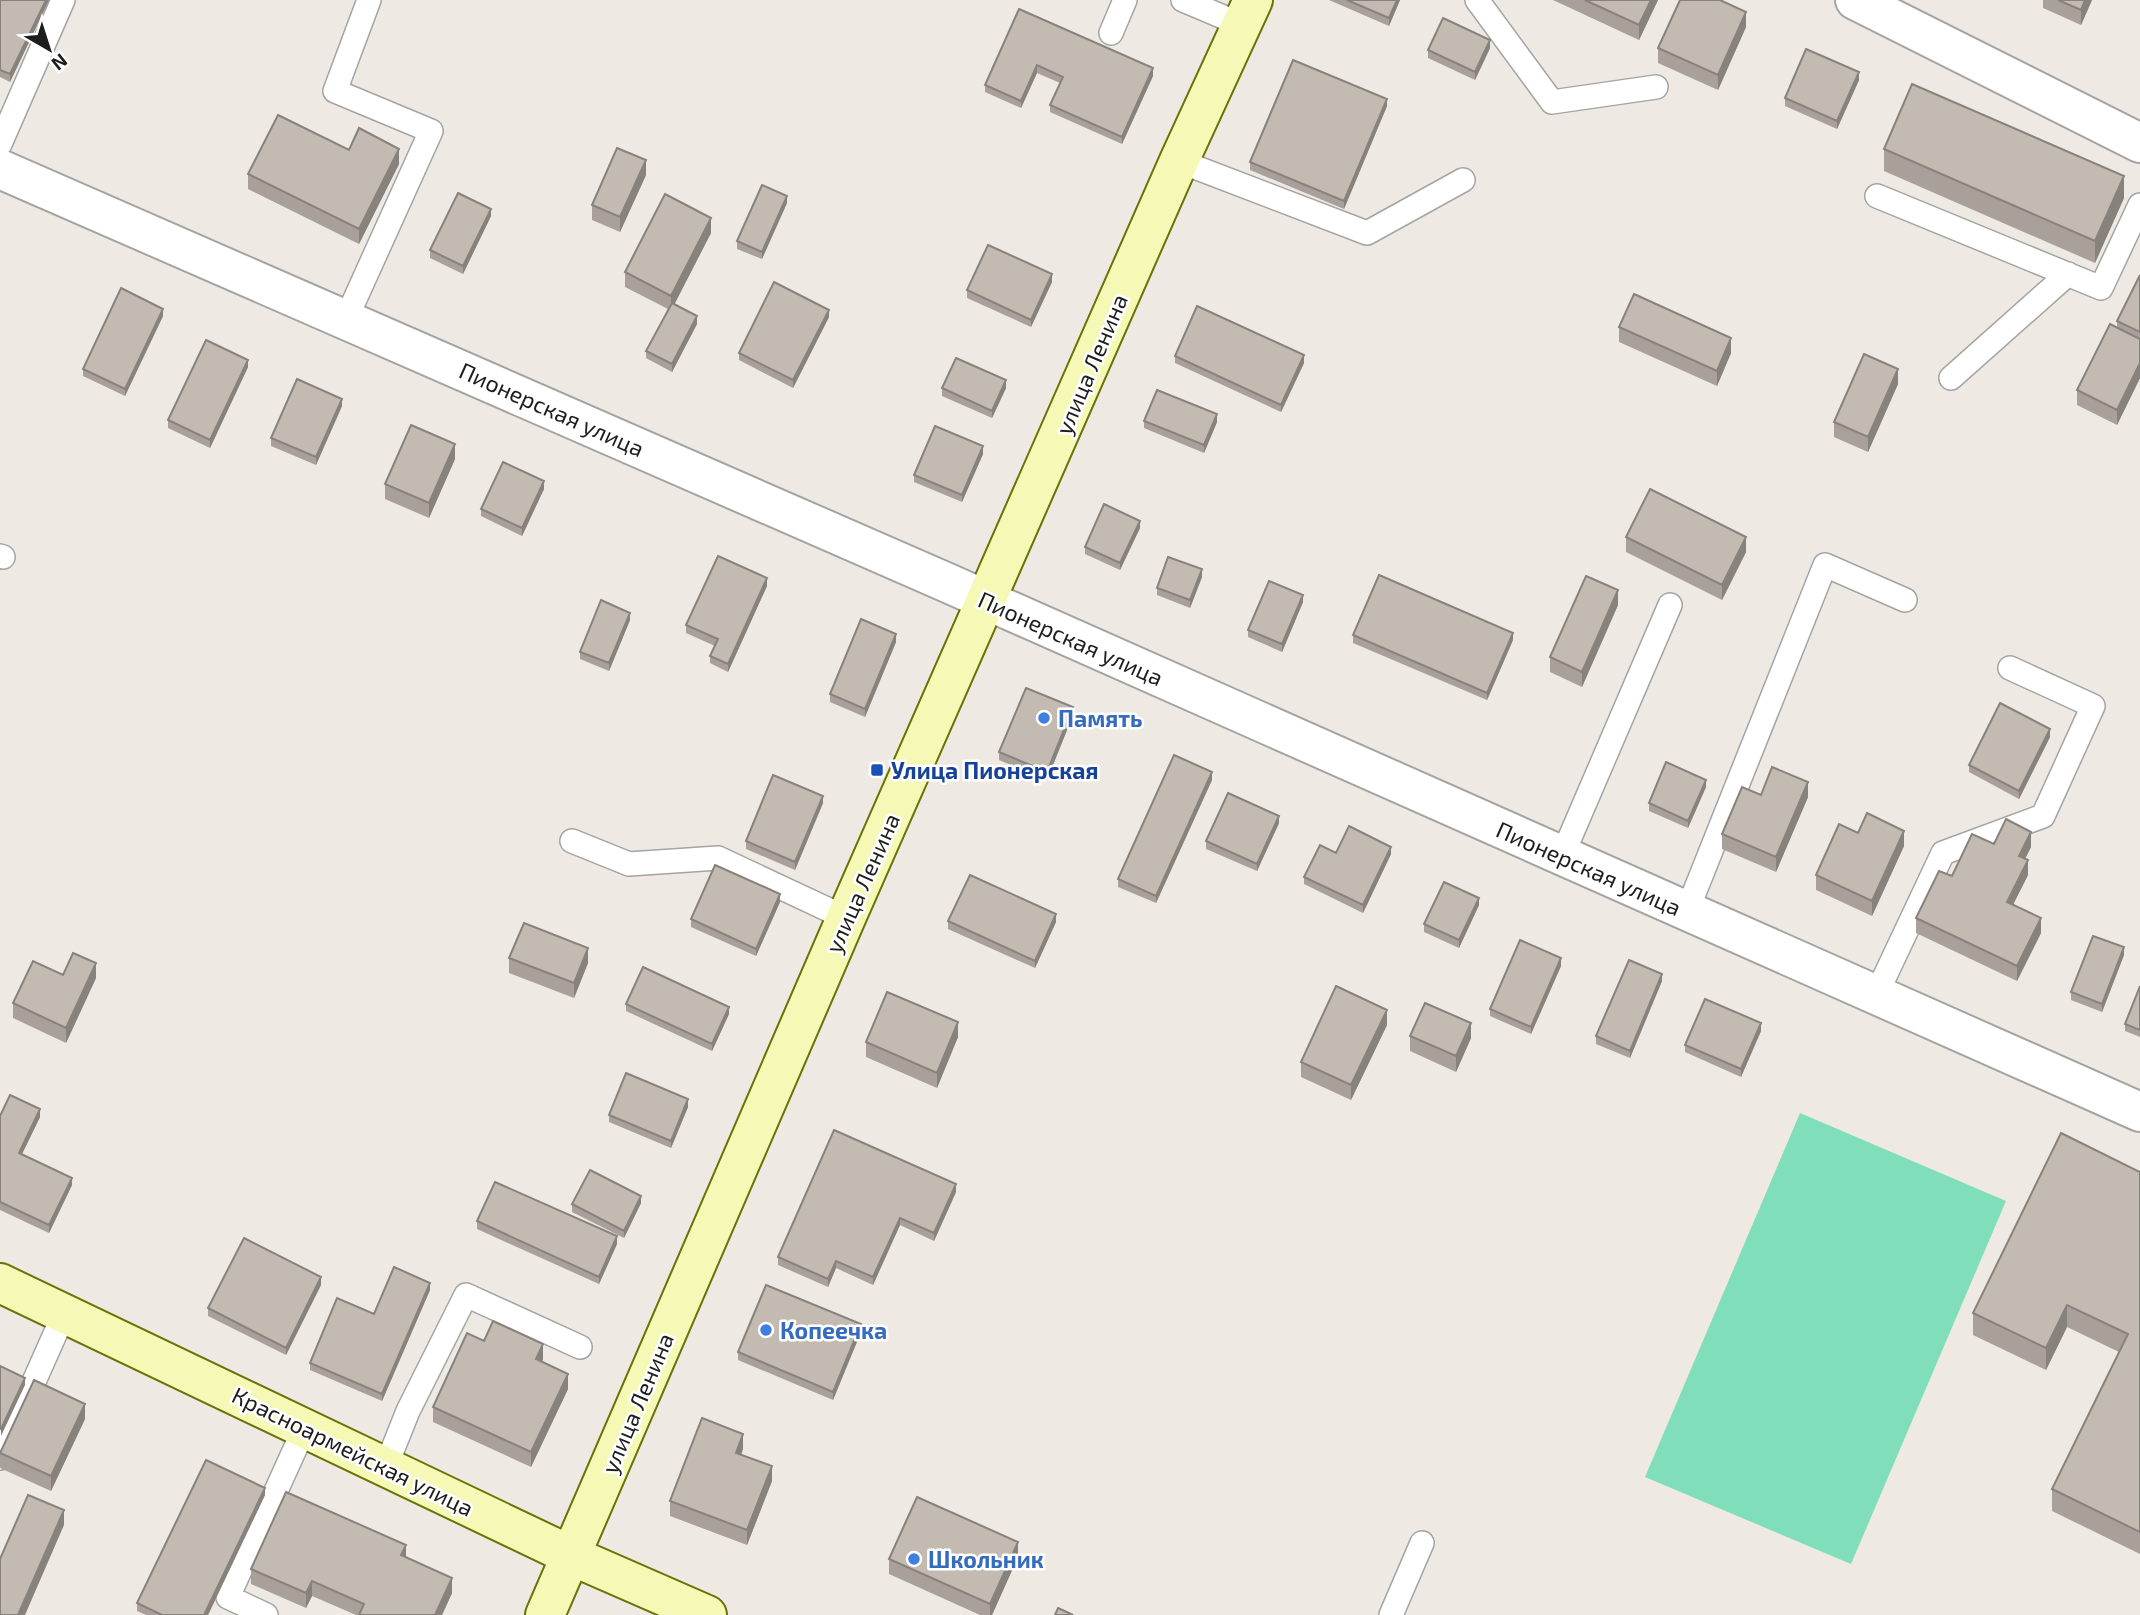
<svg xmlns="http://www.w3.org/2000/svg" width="2140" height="1615" viewBox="0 0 2140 1615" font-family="'Exo 2',sans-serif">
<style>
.pitch{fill:#80deba}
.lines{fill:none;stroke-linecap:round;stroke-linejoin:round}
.lane-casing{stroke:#a4a4a4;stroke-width:26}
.street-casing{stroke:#a4a4a4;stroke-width:42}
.secondary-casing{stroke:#677305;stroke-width:42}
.lane{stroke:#fff;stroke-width:23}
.street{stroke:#fff;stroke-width:38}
.secondary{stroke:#f6f9b5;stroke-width:38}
.wall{fill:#a8a099}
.shaded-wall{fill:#88827d}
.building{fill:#c3bab2;stroke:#88827d;stroke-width:2}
.shop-dot{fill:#3f7fe0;stroke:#fff;stroke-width:2.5}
.transit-dot{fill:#1a4fb4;stroke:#fff;stroke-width:2.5}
.labels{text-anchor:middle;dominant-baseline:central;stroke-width:5;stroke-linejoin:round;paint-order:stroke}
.street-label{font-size:23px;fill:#1d1d1d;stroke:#fff}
.shop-label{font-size:23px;font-weight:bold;fill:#366cbe;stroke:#fff;text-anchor:start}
.transit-label{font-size:23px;font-weight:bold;fill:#164399;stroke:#fff;text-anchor:start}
</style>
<rect width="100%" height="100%" fill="#eeeae3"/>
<path class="pitch" d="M 1800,1113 L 2006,1201 L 1851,1564 L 1645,1477 Z"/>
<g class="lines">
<defs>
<path id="lane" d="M 1183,0 L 1242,25
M 1477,0 L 1552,102 L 1656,87
M 1111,33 L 1125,0
M 0,144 L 63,0
M 1179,161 L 1367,233 L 1463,180
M 1877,196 L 2101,288 L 2140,205
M 346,319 L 431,131 L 335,91 L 369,0
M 1951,378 L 2068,274
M 0,556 L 3,557
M 572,841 L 629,864 L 718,858 L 846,918
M 1562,856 L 1670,605
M 1687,911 L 1825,565 L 1905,600
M 1876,995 L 1943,853 L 2043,816 L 2093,706 L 2010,668
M 0,1458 L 64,1314
M 386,1466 L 408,1411 L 466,1295 L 580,1347
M 266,1615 L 228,1597 L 305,1427
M 1391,1615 L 1422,1543"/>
<path id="street" d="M 1855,0 L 2140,143
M 0,169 L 950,584 L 2140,1112"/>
<path id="secondary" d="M 0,1283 L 572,1556 L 707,1615
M 545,1615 L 846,918 L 1179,161 L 1253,0"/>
</defs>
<use href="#lane" class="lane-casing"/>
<use href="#street" class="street-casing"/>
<use href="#secondary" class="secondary-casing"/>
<use href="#lane" class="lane"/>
<use href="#street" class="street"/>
<use href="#secondary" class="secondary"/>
</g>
<path class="wall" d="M 0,0 L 49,0 L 10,82 L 0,77 Z
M 1329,0 L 1400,0 L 1389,26 Z
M 1553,0 L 1658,0 L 1639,40 Z
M 2043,0 L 2092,0 L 2081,25 L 2043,8 Z
M 1019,9 L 1153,76 L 1122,144 L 1050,112 L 1050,105 L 1060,83 L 1037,73 L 1021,108 L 985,92 L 985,85 Z
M 1746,27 L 1718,90 L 1658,63 L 1658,48 Z
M 1490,48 L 1475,80 L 1428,58 L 1428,50 Z
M 1859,80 L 1837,129 L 1785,106 L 1785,98 Z
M 1387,106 L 1344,209 L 1250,170 L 1250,162 Z
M 1884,149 L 2124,198 L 2095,263 L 1884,171 Z
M 349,150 L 399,164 L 359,244 L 248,189 L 248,174 Z
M 646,175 L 620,232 L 592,220 L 592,205 Z
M 787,203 L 762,259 L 737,249 L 737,241 Z
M 491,216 L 463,274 L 430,258 L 430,250 Z
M 711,233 L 674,304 L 697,324 L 672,372 L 646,358 L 646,351 L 668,309 L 625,287 L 625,272 Z
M 2140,275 L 2140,378 L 2117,425 L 2077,405 L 2077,390 L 2117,328 L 2117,321 Z
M 1052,282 L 1031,327 L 967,298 L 967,290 Z
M 163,316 L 125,396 L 83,376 L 83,369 Z
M 829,317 L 793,388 L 739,360 L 739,353 Z
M 1619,327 L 1731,353 L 1717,386 L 1619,342 Z
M 1175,356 L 1304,363 L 1281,412 L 1175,363 Z
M 248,367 L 210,448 L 168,428 L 168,420 Z
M 1898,384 L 1868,452 L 1834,437 L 1834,422 Z
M 942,388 L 1006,388 L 992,418 L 942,396 Z
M 342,406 L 316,465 L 271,446 L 271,438 Z
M 1144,421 L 1217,422 L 1204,453 L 1144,428 Z
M 983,454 L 962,502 L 914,482 L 914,475 Z
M 455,459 L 429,518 L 385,499 L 385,484 Z
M 544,489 L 522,536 L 481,516 L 481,509 Z
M 1140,528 L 1120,570 L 1085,554 L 1085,547 Z
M 1626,537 L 1746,552 L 1722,600 L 1626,552 Z
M 1202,577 L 1190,608 L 1157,595 L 1157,588 Z
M 767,586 L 728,672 L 710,663 L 710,656 L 715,646 L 686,633 L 686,625 Z
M 1303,602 L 1282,652 L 1248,637 L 1248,630 Z
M 1618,605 L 1582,687 L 1550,672 L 1550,657 Z
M 630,620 L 609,671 L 580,659 L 580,652 Z
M 1353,635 L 1513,640 L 1487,700 L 1353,643 Z
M 896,642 L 865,717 L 830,702 L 830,694 Z
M 1073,715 L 1047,780 L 999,760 L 999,752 Z
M 2050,737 L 2019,799 L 1969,772 L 1969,765 Z
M 1212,780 L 1156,903 L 1118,887 L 1118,879 Z
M 1706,787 L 1688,828 L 1649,811 L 1649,803 Z
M 1761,795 L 1808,797 L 1776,872 L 1722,849 L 1722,834 Z
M 823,803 L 795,870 L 746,849 L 746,841 Z
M 1279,823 L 1257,871 L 1206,849 L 1206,841 Z
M 1858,833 L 1904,846 L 1872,916 L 1816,890 L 1816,875 Z
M 1994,844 L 2031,847 L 2025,859 L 2028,875 L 2013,904 L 2041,933 L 2017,981 L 1916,933 L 1916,918 L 1952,876 Z
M 1336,853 L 1391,854 L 1363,913 L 1304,884 L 1304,877 Z
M 780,902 L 756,956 L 691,927 L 691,919 Z
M 1479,905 L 1459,948 L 1424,932 L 1424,924 Z
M 948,921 L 1056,922 L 1035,968 L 948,929 Z
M 2124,955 L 2102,1012 L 2071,1000 L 2071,992 Z
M 509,958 L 588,963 L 574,998 L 509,973 Z
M 1561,966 L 1531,1034 L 1490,1016 L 1490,1009 Z
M 96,978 L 66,1043 L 13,1018 L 13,1003 Z
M 1662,981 L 1630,1058 L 1596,1044 L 1596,1036 Z
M 2140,986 L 2140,1037 L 2125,1031 L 2125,1024 Z
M 626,1004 L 729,1014 L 712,1051 L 626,1011 Z
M 1387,1025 L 1351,1100 L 1301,1077 L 1301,1062 Z
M 1761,1031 L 1741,1077 L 1685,1052 L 1685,1045 Z
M 1410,1036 L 1471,1038 L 1456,1072 L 1410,1051 Z
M 958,1037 L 937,1088 L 866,1057 L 866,1042 Z
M 688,1107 L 671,1148 L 609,1122 L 609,1115 Z
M 0,1116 L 40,1117 L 22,1154 L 72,1185 L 49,1233 L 0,1210 Z
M 2140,1172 L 2140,1554 L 2052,1511 L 2052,1489 L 2119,1352 L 2067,1327 L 2046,1370 L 1973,1335 L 1973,1313 Z
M 956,1192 L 934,1241 L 900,1225 L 873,1285 L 836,1268 L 828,1287 L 778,1265 L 778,1257 Z
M 641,1203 L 624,1238 L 572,1212 L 572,1204 Z
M 477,1221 L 617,1244 L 599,1284 L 477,1229 Z
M 321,1285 L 286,1355 L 208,1316 L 208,1308 Z
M 430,1290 L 382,1401 L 310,1370 L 310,1363 L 374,1314 Z
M 861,1332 L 833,1400 L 738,1360 L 738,1352 Z
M 484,1341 L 543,1359 L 542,1362 L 568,1389 L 531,1467 L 433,1422 L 433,1407 Z
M 85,1419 L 51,1491 L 0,1468 L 0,1453 Z
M 743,1449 L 741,1455 L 772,1481 L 747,1545 L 670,1516 L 670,1501 Z
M 265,1495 L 208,1615 L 146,1615 L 137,1611 L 137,1603 Z
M 406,1557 L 452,1593 L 442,1615 L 356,1615 L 312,1596 L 306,1608 L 251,1584 L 251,1569 Z
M 1018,1557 L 992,1615 L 980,1615 L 889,1574 L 889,1559 Z"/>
<path class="shaded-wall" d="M 46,0 L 49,0 L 10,82 L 10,74 Z
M 1397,0 L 1400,0 L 1389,26 L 1389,18 Z
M 1651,0 L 1658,0 L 1639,40 L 1639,25 Z
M 2085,0 L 2092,0 L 2081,25 L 2081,10 Z
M 1746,12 L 1746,27 L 1718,90 L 1718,75 Z
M 1490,40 L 1490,48 L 1475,80 L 1475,72 Z
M 1037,65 L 1037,73 L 1021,108 L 1021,101 Z
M 1153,68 L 1153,76 L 1122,144 L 1122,137 Z
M 1859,72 L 1859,80 L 1837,129 L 1837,121 Z
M 1387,99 L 1387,106 L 1344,209 L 1344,201 Z
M 399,149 L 399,164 L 359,244 L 359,229 Z
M 646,160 L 646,175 L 620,232 L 620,217 Z
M 2124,176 L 2124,198 L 2095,263 L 2095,241 Z
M 787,196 L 787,203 L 762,259 L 762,252 Z
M 491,209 L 491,216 L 463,274 L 463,266 Z
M 711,218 L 711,233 L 671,311 L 671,296 Z
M 1052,274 L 1052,282 L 1031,327 L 1031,320 Z
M 163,309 L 163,316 L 125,396 L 125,389 Z
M 829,310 L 829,317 L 793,388 L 793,380 Z
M 697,316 L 697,324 L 672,372 L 672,364 Z
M 1731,338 L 1731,353 L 1717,386 L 1717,371 Z
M 1304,355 L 1304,363 L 1281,412 L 1281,405 Z
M 248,360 L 248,367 L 210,448 L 210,440 Z
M 2140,363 L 2140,378 L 2117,425 L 2117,410 Z
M 1898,369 L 1898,384 L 1868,452 L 1868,437 Z
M 1006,380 L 1006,388 L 992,418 L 992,411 Z
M 342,399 L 342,406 L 316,465 L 316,457 Z
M 1217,414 L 1217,422 L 1204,453 L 1204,445 Z
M 455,444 L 455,459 L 429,518 L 429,503 Z
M 983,446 L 983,454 L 962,502 L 962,495 Z
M 544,481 L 544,489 L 522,536 L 522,528 Z
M 1140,521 L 1140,528 L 1120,570 L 1120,563 Z
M 1746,537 L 1746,552 L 1722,600 L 1722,585 Z
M 1202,569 L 1202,577 L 1190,608 L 1190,600 Z
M 767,578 L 767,586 L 728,672 L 728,664 Z
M 1618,590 L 1618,605 L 1582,687 L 1582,672 Z
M 1303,595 L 1303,602 L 1282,652 L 1282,644 Z
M 630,613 L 630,620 L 609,671 L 609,663 Z
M 1513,633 L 1513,640 L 1487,700 L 1487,693 Z
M 896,634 L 896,642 L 865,717 L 865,709 Z
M 1073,707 L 1073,715 L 1047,780 L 1047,772 Z
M 2050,729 L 2050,737 L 2019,799 L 2019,791 Z
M 1212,772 L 1212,780 L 1156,903 L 1156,896 Z
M 1706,780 L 1706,787 L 1688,828 L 1688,821 Z
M 1808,782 L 1808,797 L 1776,872 L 1776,857 Z
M 823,796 L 823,803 L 795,870 L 795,862 Z
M 1279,816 L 1279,823 L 1257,871 L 1257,864 Z
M 1904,831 L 1904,846 L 1872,916 L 1872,901 Z
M 2031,832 L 2031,847 L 2019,871 L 2019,856 Z
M 1391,847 L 1391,854 L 1363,913 L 1363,905 Z
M 2028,860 L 2028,875 L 2007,917 L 2007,902 Z
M 780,894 L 780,902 L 756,956 L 756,949 Z
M 1479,898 L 1479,905 L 1459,948 L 1459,940 Z
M 1056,914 L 1056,922 L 1035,968 L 1035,961 Z
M 2041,918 L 2041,933 L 2017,981 L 2017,966 Z
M 2124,947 L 2124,955 L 2102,1012 L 2102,1004 Z
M 588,948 L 588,963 L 574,998 L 574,983 Z
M 1561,958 L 1561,966 L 1531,1034 L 1531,1027 Z
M 96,963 L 96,978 L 66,1043 L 66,1028 Z
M 1662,974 L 1662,981 L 1630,1058 L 1630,1051 Z
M 729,1007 L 729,1014 L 712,1051 L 712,1044 Z
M 1387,1010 L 1387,1025 L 1351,1100 L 1351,1085 Z
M 958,1022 L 958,1037 L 937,1088 L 937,1073 Z
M 1471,1023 L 1471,1038 L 1456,1072 L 1456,1056 Z
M 1761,1023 L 1761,1031 L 1741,1077 L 1741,1069 Z
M 688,1099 L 688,1107 L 671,1148 L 671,1141 Z
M 40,1109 L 40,1117 L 19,1160 L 19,1153 Z
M 72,1178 L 72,1185 L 49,1233 L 49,1225 Z
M 956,1184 L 956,1192 L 934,1241 L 934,1233 Z
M 641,1196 L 641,1203 L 624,1238 L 624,1231 Z
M 900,1218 L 900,1225 L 873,1285 L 873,1277 Z
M 617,1236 L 617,1244 L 599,1284 L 599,1277 Z
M 836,1261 L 836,1268 L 828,1287 L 828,1279 Z
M 321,1277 L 321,1285 L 286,1355 L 286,1348 Z
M 430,1283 L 430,1290 L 382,1401 L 382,1394 Z
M 2067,1305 L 2067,1327 L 2046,1370 L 2046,1348 Z
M 861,1324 L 861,1332 L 833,1400 L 833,1392 Z
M 543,1344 L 543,1359 L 536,1374 L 536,1359 Z
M 568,1374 L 568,1389 L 531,1467 L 531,1452 Z
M 25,1378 L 25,1385 L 1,1436 L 1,1429 Z
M 85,1404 L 85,1419 L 51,1491 L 51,1476 Z
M 743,1434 L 743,1449 L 736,1468 L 736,1453 Z
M 772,1466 L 772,1481 L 747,1545 L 747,1530 Z
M 265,1488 L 265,1495 L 208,1615 L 204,1615 Z
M 64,1510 L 64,1525 L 25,1615 L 18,1615 Z
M 1018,1542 L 1018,1557 L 992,1615 L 990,1615 L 990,1604 Z
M 406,1545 L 406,1560 L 401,1555 Z
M 452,1578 L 452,1593 L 442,1615 L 435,1615 Z
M 312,1581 L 312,1596 L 306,1608 L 306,1593 Z"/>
<path class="building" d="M 0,0 L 46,0 L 10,74 L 0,70 Z
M 1347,0 L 1397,0 L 1389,18 Z
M 1585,0 L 1651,0 L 1639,25 Z
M 1680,0 L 1720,0 L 1746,12 L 1718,75 L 1658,48 Z
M 2058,0 L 2085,0 L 2081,10 Z
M 1019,9 L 1153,68 L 1122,137 L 1050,105 L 1063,77 L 1037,65 L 1021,101 L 985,85 Z
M 1443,18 L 1490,40 L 1475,72 L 1428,50 Z
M 1806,49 L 1859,72 L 1837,121 L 1785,98 Z
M 1293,60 L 1387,99 L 1344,201 L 1250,162 Z
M 1912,84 L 2124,176 L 2095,241 L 1884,149 Z
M 278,115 L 349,150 L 359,128 L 399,149 L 359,229 L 248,174 Z
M 617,148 L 646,160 L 620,217 L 592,205 Z
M 762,185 L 787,196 L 762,252 L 737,241 Z
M 458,193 L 491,209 L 463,266 L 430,250 Z
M 665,194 L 711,218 L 671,296 L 625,272 Z
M 988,245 L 1052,274 L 1031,320 L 967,290 Z
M 2140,275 L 2140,332 L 2117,321 Z
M 774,282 L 829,310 L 793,380 L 739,353 Z
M 121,288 L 163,309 L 125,389 L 83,369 Z
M 1634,294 L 1731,338 L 1717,371 L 1619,327 Z
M 672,303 L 697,316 L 672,364 L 646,351 Z
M 1197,306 L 1304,355 L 1281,405 L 1175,356 Z
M 2110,324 L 2140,339 L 2140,363 L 2117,410 L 2077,390 Z
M 206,340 L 248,360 L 210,440 L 168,420 Z
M 1864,354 L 1898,369 L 1868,437 L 1834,422 Z
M 956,358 L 1006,380 L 992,411 L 942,388 Z
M 297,379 L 342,399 L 316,457 L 271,438 Z
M 1157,390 L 1217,414 L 1204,445 L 1144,421 Z
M 411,425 L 455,444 L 429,503 L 385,484 Z
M 935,426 L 983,446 L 962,495 L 914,475 Z
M 503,462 L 544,481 L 522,528 L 481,509 Z
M 1650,489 L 1746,537 L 1722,585 L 1626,537 Z
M 1104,504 L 1140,521 L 1120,563 L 1085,547 Z
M 718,556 L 767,578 L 728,664 L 710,656 L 718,639 L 686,625 Z
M 1168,557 L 1202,569 L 1190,600 L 1157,588 Z
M 1379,575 L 1513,633 L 1487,693 L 1353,635 Z
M 1586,576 L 1618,590 L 1582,672 L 1550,657 Z
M 1269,581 L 1303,595 L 1282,644 L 1248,630 Z
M 601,600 L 630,613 L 609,663 L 580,652 Z
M 861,619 L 896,634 L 865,709 L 830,694 Z
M 1026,688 L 1073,707 L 1047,772 L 999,752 Z
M 2000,703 L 2050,729 L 2019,791 L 1969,765 Z
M 1174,755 L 1212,772 L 1156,896 L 1118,879 Z
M 1666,762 L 1706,780 L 1688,821 L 1649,803 Z
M 1772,767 L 1808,782 L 1776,857 L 1722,834 L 1742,787 L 1761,795 Z
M 773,775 L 823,796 L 795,862 L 746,841 Z
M 1228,793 L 1279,816 L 1257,864 L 1206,841 Z
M 1867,813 L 1904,831 L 1872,901 L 1816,875 L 1839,824 L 1858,833 Z
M 2006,819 L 2031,832 L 2019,856 L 2028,860 L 2007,902 L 2041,918 L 2017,966 L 1916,918 L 1939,871 L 1952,876 L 1972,834 L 1994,844 Z
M 1349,826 L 1391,847 L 1363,905 L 1304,877 L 1320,845 L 1336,853 Z
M 715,865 L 780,894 L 756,949 L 691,919 Z
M 970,875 L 1056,914 L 1035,961 L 948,921 Z
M 1444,882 L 1479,898 L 1459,940 L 1424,924 Z
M 524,923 L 588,948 L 574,983 L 509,958 Z
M 2093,936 L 2124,947 L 2102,1004 L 2071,992 Z
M 1520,940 L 1561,958 L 1531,1027 L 1490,1009 Z
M 73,953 L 96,963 L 66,1028 L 13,1003 L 33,961 L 63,975 Z
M 1629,960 L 1662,974 L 1630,1051 L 1596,1036 Z
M 643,967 L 729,1007 L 712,1044 L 626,1004 Z
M 1336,986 L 1387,1010 L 1351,1085 L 1301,1062 Z
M 2140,986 L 2140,1030 L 2125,1024 Z
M 887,992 L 958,1022 L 937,1073 L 866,1042 Z
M 1705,999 L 1761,1023 L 1741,1069 L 1685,1045 Z
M 1425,1003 L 1471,1023 L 1456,1056 L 1410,1036 Z
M 626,1073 L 688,1099 L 671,1141 L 609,1115 Z
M 10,1095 L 40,1109 L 19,1153 L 72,1178 L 49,1225 L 0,1202 L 0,1116 Z
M 834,1130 L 956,1184 L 934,1233 L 900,1218 L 873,1277 L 836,1261 L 828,1279 L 778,1257 Z
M 2061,1133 L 2140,1172 L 2140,1532 L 2052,1489 L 2128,1334 L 2067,1305 L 2046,1348 L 1973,1313 Z
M 590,1170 L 641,1196 L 624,1231 L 572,1204 Z
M 495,1182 L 617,1236 L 599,1277 L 477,1221 Z
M 244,1238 L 321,1277 L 286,1348 L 208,1308 Z
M 394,1267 L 430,1283 L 382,1394 L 310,1363 L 337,1298 L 374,1314 Z
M 766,1285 L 861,1324 L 833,1392 L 738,1352 Z
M 493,1321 L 543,1344 L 536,1359 L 568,1374 L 531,1452 L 433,1407 L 467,1333 L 484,1341 Z
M 0,1366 L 25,1378 L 1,1429 L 0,1428 Z
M 34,1380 L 85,1404 L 51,1476 L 0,1453 Z
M 702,1418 L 743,1434 L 736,1453 L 772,1466 L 747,1530 L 670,1501 Z
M 206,1460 L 265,1488 L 204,1615 L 162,1615 L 137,1603 Z
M 286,1492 L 406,1545 L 401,1555 L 452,1578 L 435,1615 L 359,1615 L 364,1604 L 312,1581 L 306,1593 L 251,1569 Z
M 28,1495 L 64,1510 L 18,1615 L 0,1615 L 0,1559 Z
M 917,1497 L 1018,1542 L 990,1604 L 889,1559 Z
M 1058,1608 L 1073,1615 L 1055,1615 Z"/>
<g class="shop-dot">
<circle cx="1044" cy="718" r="7"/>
<circle cx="766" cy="1330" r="7"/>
<circle cx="914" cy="1559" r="7"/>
</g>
<rect class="transit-dot" x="870" y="763" width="14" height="14" rx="3.5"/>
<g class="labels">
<g class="street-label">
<text transform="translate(1091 364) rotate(-67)">улица Ленина</text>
<text transform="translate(552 409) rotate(24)">Пионерская улица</text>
<text transform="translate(1071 638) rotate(24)">Пионерская улица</text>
<text transform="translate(1589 868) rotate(24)">Пионерская улица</text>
<text transform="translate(862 883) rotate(-66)">улица Ленина</text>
<text transform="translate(637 1403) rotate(-67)">улица Ленина</text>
<text transform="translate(353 1451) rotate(26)">Красноармейская улица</text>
</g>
<g class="shop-label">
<text x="1058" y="718">Память</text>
<text x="780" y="1330">Копеечка</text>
<text x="928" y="1559">Школьник</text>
</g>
<g class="transit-label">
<text x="891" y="770">Улица Пионерская</text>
</g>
</g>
<g transform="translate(49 49) rotate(141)" stroke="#ffffff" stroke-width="5" paint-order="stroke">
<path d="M0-5L12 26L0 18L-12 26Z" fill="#1d1d1d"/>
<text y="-10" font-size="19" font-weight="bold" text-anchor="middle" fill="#1d1d1d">N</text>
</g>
</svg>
